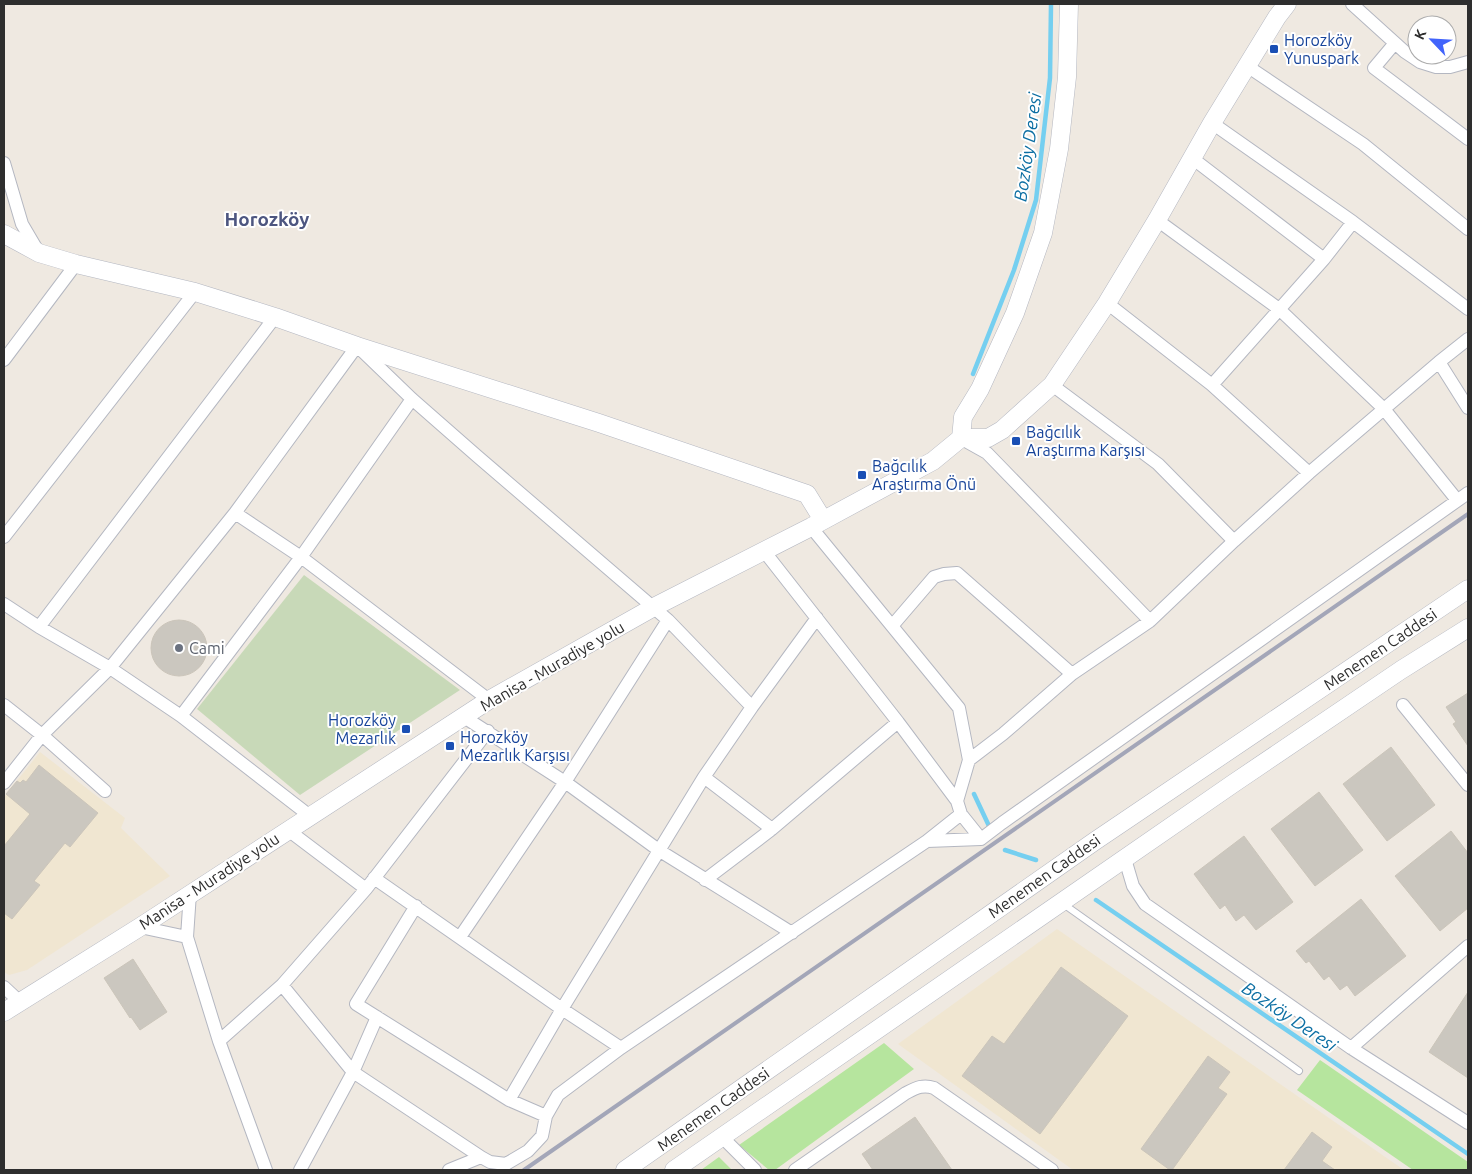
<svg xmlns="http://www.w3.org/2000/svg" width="1472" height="1174" viewBox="0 0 1472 1174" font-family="Ubuntu,sans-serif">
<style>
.education{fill:#f0e6d1}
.green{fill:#b6e59e}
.cemetery{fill:#c8d9b8}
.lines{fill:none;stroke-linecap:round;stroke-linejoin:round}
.stream{stroke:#75cff0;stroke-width:4.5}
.building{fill:#cbc7bf;stroke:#cbc5ba}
.lane-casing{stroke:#b4b7c1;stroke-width:8}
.street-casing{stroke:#b4b7c1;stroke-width:14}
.secondary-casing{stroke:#b4b7c1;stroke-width:19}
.lane{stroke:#fff;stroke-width:6}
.street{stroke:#fff;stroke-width:12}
.secondary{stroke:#fff;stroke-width:18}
.rail{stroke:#a3a6b8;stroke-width:4}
.transit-dot{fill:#1a4fb4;stroke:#fff;stroke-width:2}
.worship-dot{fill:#6b7280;stroke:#fff;stroke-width:2}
.labels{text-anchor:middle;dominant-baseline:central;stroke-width:4;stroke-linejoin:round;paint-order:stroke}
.transit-label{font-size:16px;fill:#164399;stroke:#fff;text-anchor:start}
.worship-label{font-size:16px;fill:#5b616d;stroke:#fff;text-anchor:start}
.street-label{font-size:16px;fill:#2e2e2e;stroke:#fff}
.water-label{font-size:18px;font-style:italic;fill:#0d6fa3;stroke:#fff}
.quarter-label{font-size:19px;font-weight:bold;fill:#4d5680;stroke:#fff}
</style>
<rect width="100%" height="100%" fill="#efe9e1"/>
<path class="education" d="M 40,752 L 125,818 L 121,828 L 170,876 L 27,970 L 9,975 L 4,972 L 4,797 Z
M 1057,929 L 1404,1170 L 1073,1170 L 898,1044 Z"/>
<path class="green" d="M 884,1043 L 914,1069 L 775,1170 L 769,1170 L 739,1145 Z
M 1320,1060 L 1468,1162 L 1468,1170 L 1413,1170 L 1297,1090 Z
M 719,1157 L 732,1170 L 701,1170 Z"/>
<path class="cemetery" d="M 304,575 L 460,690 L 300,795 L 197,709 Z"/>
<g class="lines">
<path class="stream" d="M 973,374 L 1014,270 L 1036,200 L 1050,78 L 1051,4
M 974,794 L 989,826
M 1005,850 L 1036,860
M 1096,900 L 1468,1154"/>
</g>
<path class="building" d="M151 648a28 28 0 1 1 56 0a28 28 0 1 1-56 0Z
M 1468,693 L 1468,746 L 1453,724 L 1456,722 L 1446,707 Z
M 1391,747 L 1435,805 L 1387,841 L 1343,784 Z
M 39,765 L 98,813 L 70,847 L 65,843 L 34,881 L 40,885 L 12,919 L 4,913 L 4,846 L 30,814 L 6,794 L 17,781 L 20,783 L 23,780 L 26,782 Z
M 1319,792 L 1363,850 L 1315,886 L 1271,829 Z
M 1451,831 L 1468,853 L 1468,908 L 1440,931 L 1395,876 Z
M 1244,836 L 1293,902 L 1256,930 L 1244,915 L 1236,921 L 1225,905 L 1220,909 L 1194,874 Z
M 1361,899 L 1406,956 L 1355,996 L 1347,985 L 1340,990 L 1329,976 L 1324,980 L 1309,961 L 1306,963 L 1296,951 Z
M 133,959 L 167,1012 L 140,1030 L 131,1017 L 130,1018 L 104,978 Z
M 1061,967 L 1128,1016 L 1040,1134 L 962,1076 L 992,1036 L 1004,1044 Z
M 1468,992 L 1468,1078 L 1429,1052 Z
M 1208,1056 L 1230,1072 L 1218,1088 L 1227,1094 L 1172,1170 L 1170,1170 L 1141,1149 Z
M 915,1117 L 952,1170 L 873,1170 L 862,1154 Z
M 1312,1132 L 1332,1147 L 1322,1161 L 1335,1170 L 1284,1170 Z"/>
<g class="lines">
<defs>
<path id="lane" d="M 1062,903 L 1299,1071"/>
<path id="street" d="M 1352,4 L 1405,52 L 1420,62 L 1436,67 L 1450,67 L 1468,62
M 1395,43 L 1374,68 L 1468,139
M 1247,66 L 1363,144 L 1468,229
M 1212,123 L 1353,222 L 1468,309
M 1192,158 L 1324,259
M 4,163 L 22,224 L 39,253
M 1157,220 L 1279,309 L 1384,409 L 1457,500
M 1107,303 L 1212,385 L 1309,473
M 4,360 L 76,264
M 1439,362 L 1468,408
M 1052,385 L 1158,464 L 1234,541
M 1212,385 L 1324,259 L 1353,222
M 962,439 L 987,453 L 1150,621
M 235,513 L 301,557 L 489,700
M 811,527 L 959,708 L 969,760
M 4,537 L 195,292
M 764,551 L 898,722 L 957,801 L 961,814 L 927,841
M 4,604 L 39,627 L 110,668 L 181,716 L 310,816
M 892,626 L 934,577 L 944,574 L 957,573 L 1072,674
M 39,627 L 275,317
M 4,705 L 42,735 L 105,791
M 1403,705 L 1468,785
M 181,716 L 301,557 L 412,399
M 464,717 L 565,782 L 660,851 L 792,933
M 704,777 L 772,829
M 4,783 L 42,735 L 110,668 L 235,513 L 357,346 L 412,399 L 477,456 L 668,620 L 752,707
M 957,801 L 969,760 L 1003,734 L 1072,674 L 1150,621 L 1234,541 L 1309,473 L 1439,362 L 1468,339
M 961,814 L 981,839
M 288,830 L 366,889
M 1125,859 L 1133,886 L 1145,904 L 1351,1048 L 1468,1123
M 374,878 L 562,1009 L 621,1048
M 705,880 L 772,829 L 898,722
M 190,893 L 187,937 L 219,1041 L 266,1170
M 416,906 L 356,1004 L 509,1100 L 546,1116
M 140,927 L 187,937
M 460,937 L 565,782 L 668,620
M 282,985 L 353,1072 L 481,1157
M 4,987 L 20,1002
M 219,1041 L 282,985 L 366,889 L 488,731
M 1351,1048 L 1468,946
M 509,1100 L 562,1009 L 704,777 L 752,707 L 817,618
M 722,1137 L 755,1170
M 300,1170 L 353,1072 L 377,1017
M 449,1170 L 481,1157 L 490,1162 L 506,1164 L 528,1151 L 542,1136 L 546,1116 L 558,1095 L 621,1048 L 927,841 L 981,839 L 1002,823 L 1468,493
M 795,1170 L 906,1093 C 916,1088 923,1084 934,1088 L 1052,1170"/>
<path id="secondary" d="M 4,234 L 39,253 L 76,264 L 195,292 L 275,317 L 357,346 L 599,423 L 807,494 L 823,520
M 961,438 L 988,438 L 1002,430 L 1052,385 L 1107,303 L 1157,220 L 1212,123 L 1277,17 L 1287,4
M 961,438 L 963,417 L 980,389 L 1015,313 L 1043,233 L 1059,149 L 1067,77 L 1069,4
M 4,1012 L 140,927 L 489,700 L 654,607 L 811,527 L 933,461 L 961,438
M 625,1170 L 1095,841 L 1468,589
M 674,1170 L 1234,783 L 1401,670 L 1468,628"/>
</defs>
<use href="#lane" class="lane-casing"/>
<use href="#street" class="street-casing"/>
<use href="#secondary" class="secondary-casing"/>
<use href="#lane" class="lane"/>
<use href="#street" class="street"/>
<use href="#secondary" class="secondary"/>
<path class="rail" d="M 524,1170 L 1468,514"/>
</g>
<g class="transit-dot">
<rect x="1269" y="44" width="10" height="10" rx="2.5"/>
<rect x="1011" y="436" width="10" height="10" rx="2.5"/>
<rect x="857" y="470" width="10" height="10" rx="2.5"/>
<rect x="401" y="724" width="10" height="10" rx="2.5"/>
<rect x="445" y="741" width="10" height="10" rx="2.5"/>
</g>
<circle class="worship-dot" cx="179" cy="648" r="5"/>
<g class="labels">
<g class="transit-label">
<text x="1284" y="40">Horozköy<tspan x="1284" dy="18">Yunuspark</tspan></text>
<text x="1026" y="432">Bağcılık<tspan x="1026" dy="18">Araştırma Karşısı</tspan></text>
<text x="872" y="466">Bağcılık<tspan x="872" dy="18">Araştırma Önü</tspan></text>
<text x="396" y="720" text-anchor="end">Horozköy<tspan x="396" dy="18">Mezarlık</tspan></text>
<text x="460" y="737">Horozköy<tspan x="460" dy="18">Mezarlık Karşısı</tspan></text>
</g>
<g class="worship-label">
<text x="189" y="648">Cami</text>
</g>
<g class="street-label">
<text transform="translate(1380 649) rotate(-34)">Menemen Caddesi</text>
<text transform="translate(552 666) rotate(-30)">Manisa - Muradiye yolu</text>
<text transform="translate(1044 876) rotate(-35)">Menemen Caddesi</text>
<text transform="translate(209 881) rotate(-33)">Manisa - Muradiye yolu</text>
<text transform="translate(713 1109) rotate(-35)">Menemen Caddesi</text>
</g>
<g class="water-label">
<text transform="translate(1027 147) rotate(-82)">Bozköy Deresi</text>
<text transform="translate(1290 1016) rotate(34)">Bozköy Deresi</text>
</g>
<g class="quarter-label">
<text x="267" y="219">Horozköy</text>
</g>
</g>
<rect width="1472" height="1174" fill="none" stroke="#2e2e2e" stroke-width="10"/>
<g transform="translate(1432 40) rotate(295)"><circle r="24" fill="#ffffff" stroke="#ababab"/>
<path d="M0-4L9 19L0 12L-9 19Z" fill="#4264fb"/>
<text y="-8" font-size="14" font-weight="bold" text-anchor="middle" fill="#2e2e2e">K</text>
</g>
</svg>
